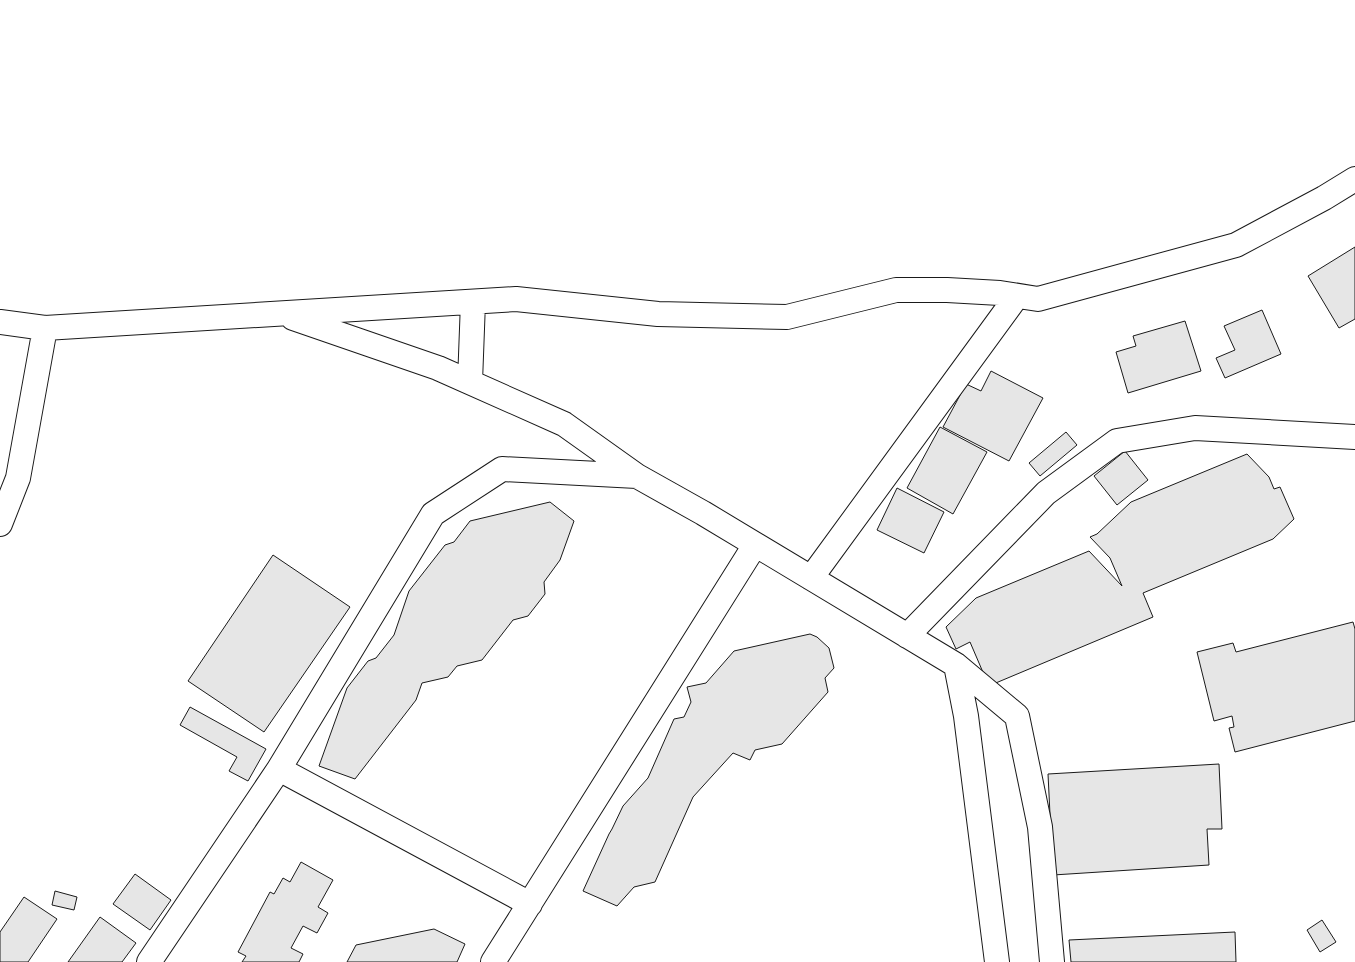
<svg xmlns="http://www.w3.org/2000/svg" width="1355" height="962" viewBox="0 0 1355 962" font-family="'Work Sans',sans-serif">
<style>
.building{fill:#e6e6e6;stroke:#1a1a1a}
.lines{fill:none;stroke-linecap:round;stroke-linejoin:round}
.street-casing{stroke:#1a1a1a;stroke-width:26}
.street{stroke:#fff;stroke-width:24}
</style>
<rect width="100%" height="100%" fill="#fff"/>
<path class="building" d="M 1355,247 L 1355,319 L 1339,328 L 1308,276 Z
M 1262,310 L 1281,354 L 1225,378 L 1216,358 L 1235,350 L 1224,326 Z
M 1185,321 L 1201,371 L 1128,393 L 1116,352 L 1136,346 L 1133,336 Z
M 991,371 L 1043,398 L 1009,461 L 943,427 L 966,384 L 981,391 Z
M 940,427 L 987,452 L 953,514 L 907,488 Z
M 1066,432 L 1077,445 L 1040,476 L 1029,463 Z
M 1125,451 L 1148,480 L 1117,505 L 1094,476 Z
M 1247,454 L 1269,477 L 1274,489 L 1280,487 L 1294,519 L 1273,539 L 1143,593 L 1153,617 L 991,685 L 985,677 L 970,642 L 956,649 L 946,627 L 976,598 L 1089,551 L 1122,586 L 1110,558 L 1090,537 L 1097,534 L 1131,502 Z
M 897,488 L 944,512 L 924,553 L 877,530 Z
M 550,502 L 574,521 L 560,560 L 544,582 L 545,594 L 528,616 L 513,620 L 482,660 L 457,666 L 448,677 L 422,683 L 416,700 L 355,779 L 319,766 L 347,688 L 368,661 L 376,658 L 394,635 L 409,591 L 445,545 L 454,542 L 470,521 Z
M 273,555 L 350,607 L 264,732 L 188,681 Z
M 1353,622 L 1355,629 L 1355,721 L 1235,752 L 1229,728 L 1234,727 L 1232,716 L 1214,721 L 1197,652 L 1233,643 L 1236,652 Z
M 810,634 L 817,637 L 829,648 L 834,668 L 825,678 L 828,692 L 782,744 L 755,750 L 750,760 L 733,753 L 693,797 L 655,882 L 634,887 L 617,906 L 583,891 L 609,834 L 612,829 L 623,806 L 648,778 L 674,719 L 684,717 L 691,702 L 687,687 L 706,683 L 734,651 Z
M 190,707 L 266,749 L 248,781 L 229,771 L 237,757 L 180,725 Z
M 1219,764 L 1222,829 L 1207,829 L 1209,865 L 1053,875 L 1048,774 Z
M 301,862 L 333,880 L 318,907 L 328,913 L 317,933 L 303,926 L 291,948 L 303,954 L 299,962 L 242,962 L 246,956 L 238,952 L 270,892 L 274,894 L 283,878 L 290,882 Z
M 135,874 L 171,900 L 150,930 L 113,904 Z
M 55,891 L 77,897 L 74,910 L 52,905 Z
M 24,897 L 57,919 L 28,962 L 0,962 L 0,932 Z
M 100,917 L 136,943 L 122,962 L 68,962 Z
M 1322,920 L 1336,942 L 1320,952 L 1307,930 Z
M 434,929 L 465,944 L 457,962 L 347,962 L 356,945 Z
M 1235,932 L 1236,962 L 1071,962 L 1069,940 Z"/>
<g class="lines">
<defs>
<path id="street" d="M 293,318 L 438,368 L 564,424 L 637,476
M 0,322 L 45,328 L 516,299 L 658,314 L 787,317 L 896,290 L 947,290 L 1000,293 L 1038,299 L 1236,245 L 1324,198 L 1355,179
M 470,382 L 473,302
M 0,524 L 18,478 L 45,328
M 811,578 L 1017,296
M 907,636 L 1046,493 L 1117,441 L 1195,428 L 1355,437
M 956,665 L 966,716 L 997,962
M 279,769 L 530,904
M 149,962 L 279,769 L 433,514 L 502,469 L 637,476 L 703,513 L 956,665 L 1017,716 L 1040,827 L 1052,962
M 493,962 L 755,545"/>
</defs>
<use href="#street" class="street-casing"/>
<use href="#street" class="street"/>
</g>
</svg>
